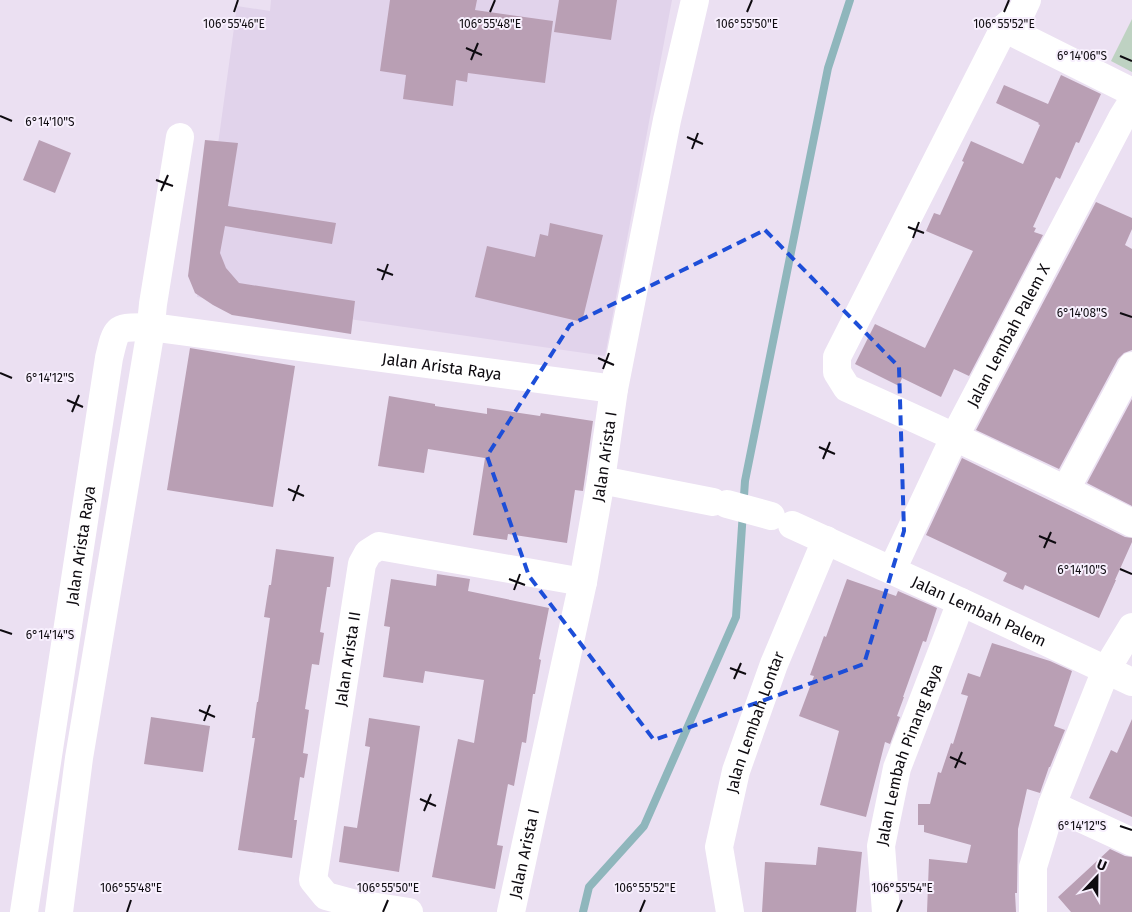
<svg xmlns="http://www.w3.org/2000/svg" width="1132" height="912" viewBox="0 0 1132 912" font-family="'Fira Sans',sans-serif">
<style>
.built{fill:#e1d3eb}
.green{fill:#bed2c2}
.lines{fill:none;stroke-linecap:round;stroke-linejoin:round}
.stream{stroke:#8fb6bc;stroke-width:8}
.building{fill:#b99fb4}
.street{stroke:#fff;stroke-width:28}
.marked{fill:none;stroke:#1d4ed8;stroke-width:4;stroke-dasharray:10 6;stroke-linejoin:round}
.ticks{fill:none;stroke:#0e0b10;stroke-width:2}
.labels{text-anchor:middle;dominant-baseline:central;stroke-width:4;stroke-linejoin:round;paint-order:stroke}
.street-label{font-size:16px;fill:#0e0b10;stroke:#f7effd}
.ticks-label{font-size:12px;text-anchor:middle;fill:#0e0b10;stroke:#f7effd;stroke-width:4;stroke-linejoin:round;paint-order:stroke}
</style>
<rect width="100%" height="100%" fill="#ebe0f2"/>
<path class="built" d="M 271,0 L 672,0 L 605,356 L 197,297 L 237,6 L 270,11 Z"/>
<path class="green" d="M 1132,19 L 1132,72 L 1111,61 Z"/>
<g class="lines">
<path class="stream" d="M 583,912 L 589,887 L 644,826 L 736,617 L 745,481 L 828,68 L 850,0"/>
</g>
<path class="building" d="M 390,0 L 477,0 L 475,10 L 553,21 L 545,83 L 468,73 L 467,82 L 456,80 L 453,106 L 403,99 L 406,75 L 380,71 Z
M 559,0 L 617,0 L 611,40 L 554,32 Z
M 1061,75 L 1101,94 L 1079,143 L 1076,142 L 1060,179 L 1056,177 L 1033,227 L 1036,228 L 1034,232 L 1043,235 L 969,376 L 954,369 L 941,397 L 902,378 L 899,386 L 855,364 L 875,324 L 925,348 L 973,251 L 926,231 L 934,213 L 940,215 L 964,162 L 962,161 L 971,141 L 1023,164 L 1040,125 L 1038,124 L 1039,123 L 996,103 L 1004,85 L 1048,104 Z
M 39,140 L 71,153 L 55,193 L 23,180 Z
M 205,140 L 238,143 L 228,206 L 336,223 L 332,244 L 225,226 L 220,253 L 226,268 L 239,283 L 355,301 L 351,334 L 232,315 L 213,305 L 195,293 L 188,276 Z
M 1096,202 L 1132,218 L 1132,229 L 1125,245 L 1132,249 L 1132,350 L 1124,353 L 1118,359 L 1059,469 L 976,430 Z
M 550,223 L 603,235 L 582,322 L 475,297 L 487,246 L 535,257 L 540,234 L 548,236 Z
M 190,348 L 295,366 L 273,507 L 167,490 Z
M 389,396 L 435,404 L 435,406 L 487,414 L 487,408 L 540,416 L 541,413 L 593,421 L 583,491 L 575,490 L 567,543 L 508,534 L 507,540 L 473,535 L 485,458 L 428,449 L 424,473 L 378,466 Z
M 1132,399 L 1132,506 L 1087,483 Z
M 962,458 L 1125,537 L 1132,538 L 1132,542 L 1115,580 L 1116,580 L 1099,618 L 1025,585 L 1023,590 L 1003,581 L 1007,573 L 926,535 Z
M 276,549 L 334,557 L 330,587 L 327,587 L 320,632 L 324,633 L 319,665 L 312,664 L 305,709 L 309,710 L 303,753 L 308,754 L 304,778 L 300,777 L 294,820 L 297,820 L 292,858 L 238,850 L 255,738 L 252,738 L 257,702 L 258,702 L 270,618 L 264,617 L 269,585 L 271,585 Z
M 437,574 L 470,579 L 468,591 L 549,608 L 539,659 L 541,660 L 535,694 L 533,694 L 526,743 L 522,742 L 514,786 L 508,784 L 497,845 L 503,846 L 495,889 L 432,877 L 458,739 L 474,743 L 484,680 L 425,671 L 423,683 L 383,677 L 390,627 L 384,626 L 391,579 L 436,586 Z
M 847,579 L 896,596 L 898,591 L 937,608 L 926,642 L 923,641 L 903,697 L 904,697 L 897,716 L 900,717 L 890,744 L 885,742 L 866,817 L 820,805 L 839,731 L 799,716 L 814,676 L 810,675 L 824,636 L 826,637 Z
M 992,643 L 1050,661 L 1072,671 L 1054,726 L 1065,730 L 1050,767 L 1049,767 L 1040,793 L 1027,789 L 1018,829 L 1017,893 L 1015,893 L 1016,912 L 927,912 L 929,859 L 967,863 L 971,845 L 924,832 L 924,825 L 918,825 L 918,804 L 930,804 L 938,772 L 941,773 L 951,743 L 953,744 L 968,696 L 961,694 L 968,673 L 980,677 Z
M 151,717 L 210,726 L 203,772 L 144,764 Z
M 369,718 L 420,726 L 399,872 L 339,862 L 344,826 L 357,828 L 370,747 L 365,746 Z
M 1132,719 L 1132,817 L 1089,798 L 1111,750 L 1117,753 Z
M 818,847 L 862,852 L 856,912 L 762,912 L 765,862 L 816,865 Z
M 1110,849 L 1125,856 L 1132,857 L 1132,912 L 1071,912 L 1058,897 Z"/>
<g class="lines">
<g class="street">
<path d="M 1027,0 L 1021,13 L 1004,28 L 1132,92"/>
<path d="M 1004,28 L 837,357 L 837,372 L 847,388 C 943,431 1038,475 1132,523"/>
<path d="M 601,480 L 713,502"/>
<path d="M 1066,489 L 1132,366"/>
<path d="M 727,504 L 771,516"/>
<path id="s1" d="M 792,525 L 961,602 L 1132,682"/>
<path id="s2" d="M 892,570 L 955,436 L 1122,118 L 1132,102"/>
<path d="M 1052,805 L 1132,842"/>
<path id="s3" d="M 24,912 L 109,358 C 117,324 116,328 151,327 L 614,389"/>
<path d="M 59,912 L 79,758 L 150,335 L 153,304 L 180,137"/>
<path id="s4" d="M 409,912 L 352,903 L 326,896 L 313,880 L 362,564 L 368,553 L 379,546 L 583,582"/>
<path id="s5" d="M 511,912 L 583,582 L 601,480 L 614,389 L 667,120 L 695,0"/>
<path id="s6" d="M 730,912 L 719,847 L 736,771 L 774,664 L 826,540"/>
<path id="s7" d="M 886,912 L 881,846 L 897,768 L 961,602"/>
<path d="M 1033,912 L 1033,867 L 1052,805 L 1106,670 L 1132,627"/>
</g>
</g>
<path class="marked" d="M 765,230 L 899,367 L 904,531 L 864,664 L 654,740 L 529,576 L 487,456 L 570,325 Z"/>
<path class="ticks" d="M 234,12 L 238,0M 490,12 L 495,0M 747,12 L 752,0M 1004,12 L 1009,0M 466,48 L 482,55M 1120,56 L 1132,61M 471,60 L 478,43M 0,116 L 12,121M 687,137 L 703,144M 692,149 L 698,133M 156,180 L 173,186M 161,191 L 168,175M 908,227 L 924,233M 913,238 L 919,222M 377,269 L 393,275M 382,280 L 388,264M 1120,313 L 1132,317M 598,358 L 614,365M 603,369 L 609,353M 0,373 L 12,378M 67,400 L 83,407M 72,412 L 79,395M 819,447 L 835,454M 823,459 L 830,442M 288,489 L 304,496M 293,501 L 299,485M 1039,536 L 1056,543M 1044,548 L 1051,532M 1120,569 L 1132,574M 509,579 L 525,585M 514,590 L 520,574M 0,630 L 12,634M 730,668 L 746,674M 734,679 L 741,663M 199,710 L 215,717M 204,721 L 210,705M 950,757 L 966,764M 955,768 L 962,752M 420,799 L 436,806M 424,811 L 431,794M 1120,826 L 1132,830M 127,912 L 131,900M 383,912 L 388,900M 640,912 L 645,900M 897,912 L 902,900"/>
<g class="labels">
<g class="street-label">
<text stroke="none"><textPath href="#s2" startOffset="262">Jalan Lembah Palem X</textPath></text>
<text stroke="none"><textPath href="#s3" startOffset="916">Jalan Arista Raya</textPath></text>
<text stroke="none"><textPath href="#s5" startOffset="465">Jalan Arista I</textPath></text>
<text stroke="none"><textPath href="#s3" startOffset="371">Jalan Arista Raya</textPath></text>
<text stroke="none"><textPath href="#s1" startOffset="206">Jalan Lembah Palem</textPath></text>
<text stroke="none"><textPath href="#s4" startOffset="329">Jalan Arista II</textPath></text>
<text stroke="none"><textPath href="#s6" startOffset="196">Jalan Lembah Lontar</textPath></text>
<text stroke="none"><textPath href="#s7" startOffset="162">Jalan Lembah Pinang Raya</textPath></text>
<text stroke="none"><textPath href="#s5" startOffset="60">Jalan Arista I</textPath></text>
</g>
</g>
<g class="ticks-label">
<text x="747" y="28">106°55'50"E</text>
<text x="234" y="28">106°55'46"E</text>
<text x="490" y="28">106°55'48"E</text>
<text x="1004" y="28">106°55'52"E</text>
<text x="1082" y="60">6°14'06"S</text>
<text x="50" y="126">6°14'10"S</text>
<text x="1082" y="317">6°14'08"S</text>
<text x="50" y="382">6°14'12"S</text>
<text x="1082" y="574">6°14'10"S</text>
<text x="50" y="639">6°14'14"S</text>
<text x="1082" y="830">6°14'12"S</text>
<text x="131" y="892">106°55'48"E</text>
<text x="388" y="892">106°55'50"E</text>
<text x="645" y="892">106°55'52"E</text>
<text x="902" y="892">106°55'54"E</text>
</g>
<g transform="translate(1097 877) rotate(22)" stroke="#f7effd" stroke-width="4" paint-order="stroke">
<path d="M0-4L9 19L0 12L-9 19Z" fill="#0e0b10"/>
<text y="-8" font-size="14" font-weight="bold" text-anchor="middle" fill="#0e0b10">U</text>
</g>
</svg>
